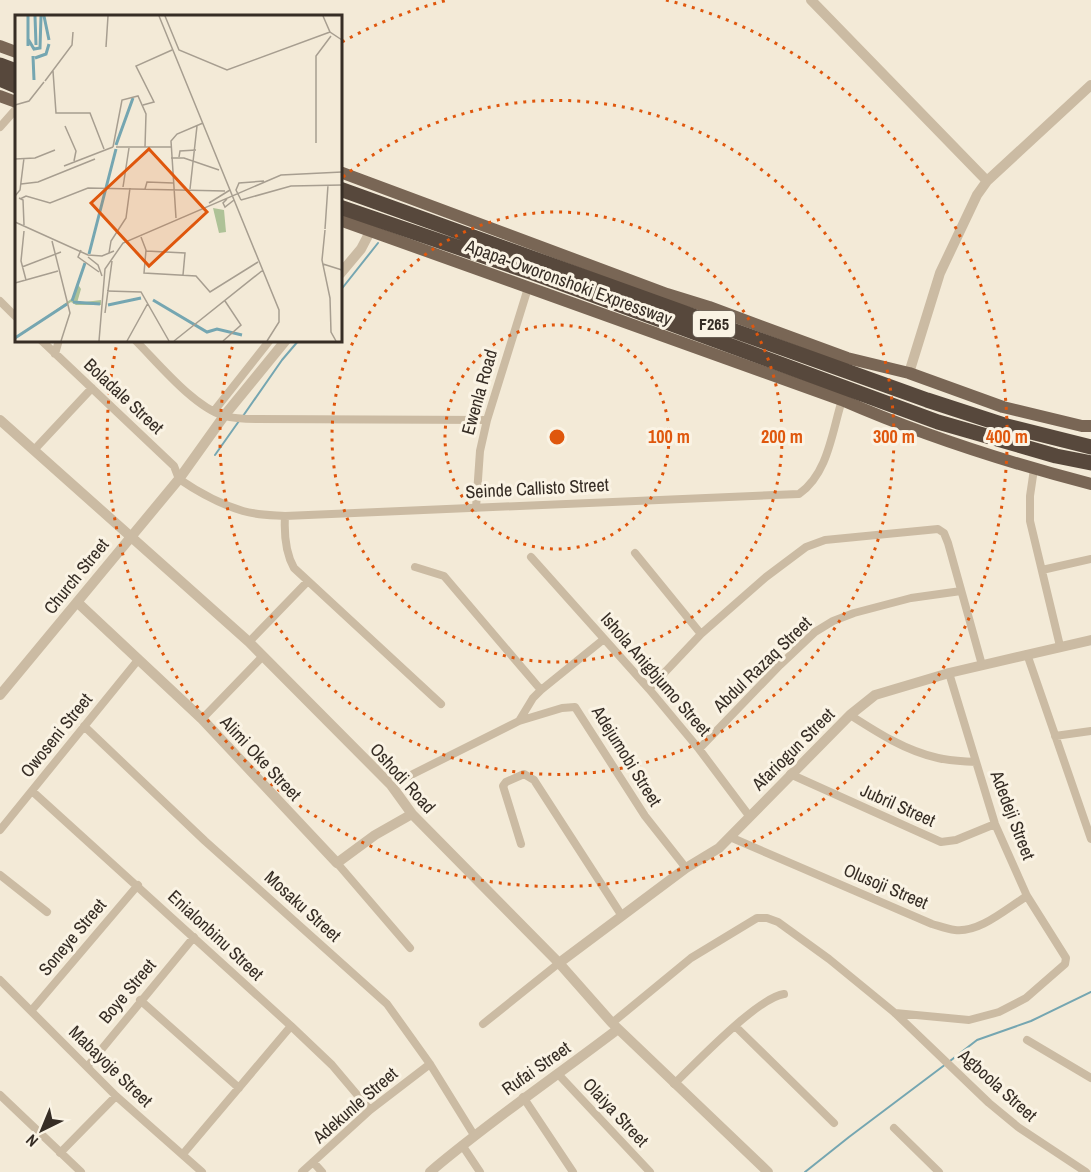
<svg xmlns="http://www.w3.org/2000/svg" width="1091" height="1172" viewBox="0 0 1091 1172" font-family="'Archivo Narrow',sans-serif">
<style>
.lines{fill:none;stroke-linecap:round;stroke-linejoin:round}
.stream{stroke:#75a6b1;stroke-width:2}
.minor{stroke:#cbbba3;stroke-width:8}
.tertiary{stroke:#cbbba3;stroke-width:10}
.primary{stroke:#796655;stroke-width:12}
.motorway{stroke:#57483c;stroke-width:15}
.ring{fill:none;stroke:#df570d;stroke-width:3;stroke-dasharray:3 6}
.labels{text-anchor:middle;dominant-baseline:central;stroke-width:6;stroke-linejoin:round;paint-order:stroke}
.shield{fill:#faf3e4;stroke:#71685e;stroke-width:1.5}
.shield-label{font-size:16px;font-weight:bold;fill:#362d25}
.street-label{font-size:18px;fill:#362d25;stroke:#faf3e4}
.inset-river{fill:none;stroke:#75a6b1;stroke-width:3}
.inset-road{fill:none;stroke:#a79e90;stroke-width:1.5}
.view{fill:#df570d;fill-opacity:0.15;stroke:#df570d;stroke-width:3}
.inset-edge{fill:none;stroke:#362d25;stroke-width:3}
.centre{fill:#df570d;stroke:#faf3e4;stroke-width:3}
.ring-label{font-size:18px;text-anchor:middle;font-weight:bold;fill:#df570d;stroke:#faf3e4;stroke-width:6;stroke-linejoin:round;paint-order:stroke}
</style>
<rect width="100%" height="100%" fill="#f3ead7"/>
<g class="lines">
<path class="stream" d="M 340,291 L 378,243
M 243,416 L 282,360 L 299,340
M 215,455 L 239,421
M 950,1061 L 977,1040 L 1031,1021 L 1091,992
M 805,1172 L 849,1137 L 946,1064"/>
<path class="minor" d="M 0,127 L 16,109
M 0,301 L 16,317
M 41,340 L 174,466 L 179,479 C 198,492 220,504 243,511 C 256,515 271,515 285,516 L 799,494 C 828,474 832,432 842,400
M 135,340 C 159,364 193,406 224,416 C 235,419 246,419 257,419 L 487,420
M 55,354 L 59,340
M 214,411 L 270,340
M 34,450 L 92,388
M 1034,469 L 1030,496 L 1030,521 L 1060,646
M 476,508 L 480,451 L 487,420 L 528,288
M 285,516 C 284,534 285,552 294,568 L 441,704
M 635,553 L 701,634
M 531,557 L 649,689 L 699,749 L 750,817
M 415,567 L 444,576 L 541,690 L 533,698 L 519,721
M 1042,570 L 1091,559
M 249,642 L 308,581
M 1027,654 L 1091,839
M 649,689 L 701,634 L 766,577 L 806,547 L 825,540 L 938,529 L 944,533 L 948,543 L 982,665
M 541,690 L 604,639
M 850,715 C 878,733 906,751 938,758 C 950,761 963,761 976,762
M 202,719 L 263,656
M 84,726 L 205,841 L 387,1004 L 430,1064 L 474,1135
M 1055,736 L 1091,731
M 699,749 L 780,665 L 815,632 L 833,621 L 854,613 L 911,598 L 961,591
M 790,774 L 941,842 L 956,840 L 995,824
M 391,785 L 519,721 L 562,708 L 575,707 L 645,816 L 686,868
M 32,791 L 291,1026 L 332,1065 L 370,1110
M 0,830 L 138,660
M 730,837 L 932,924 C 939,926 947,929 955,930 C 980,933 1007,908 1027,896
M 521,844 L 503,786 L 506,782 L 524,774 L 534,780 L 622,916
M 337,863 L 410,948
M 0,875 L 47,912
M 0,980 L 116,1096 L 202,1172
M 140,1000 L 239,1088
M 31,1011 L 138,885
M 895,1013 L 969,1020 L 999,1012 L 1026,998 L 1065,964 L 1066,958 L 1027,896 L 995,824 L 949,673
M 612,1023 L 691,958 L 757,918 L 767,918 L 778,922 L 829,959 L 895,1013 L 989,1103 L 1018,1127 L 1086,1172
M 483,1024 L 559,963
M 735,1026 L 834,1123
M 1027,1040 L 1091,1078
M 87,1067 L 194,937
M 558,1074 L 650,1172
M 674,1084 C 696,1063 757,998 784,994
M 0,1095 L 81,1172
M 523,1097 L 573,1172
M 894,1128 L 939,1172
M 462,1145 L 480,1172
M 60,1153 L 116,1096
M 183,1154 L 291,1026
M 313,1162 L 322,1172
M 302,1172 L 370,1110 L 430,1064"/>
<path class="tertiary" d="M 811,0 L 987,181
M 340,274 L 361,249 L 371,230
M 909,373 L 940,273 L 977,195 L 987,181 L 1091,85
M 0,420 L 249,642 L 391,785 L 412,814 L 559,963 L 612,1023 L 768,1172
M 77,602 L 202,719 L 337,863 L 375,835 L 412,814
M 0,695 L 179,479 L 224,416 L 286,340
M 559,963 L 686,868 L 719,848 L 850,715 L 875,695 L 949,673 L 1091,640
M 430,1172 C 490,1121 555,1077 618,1029"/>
<path class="primary" d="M 0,46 L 16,52
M 0,96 L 16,102
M 340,172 L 667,294 L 709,307 L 847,358 L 909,373 L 1003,407 L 1082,426 L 1091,426
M 340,220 L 842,400 C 922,435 1006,462 1091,484"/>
<path class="motorway" d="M 0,65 L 16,71
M 0,79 L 16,86
M 340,189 L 927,400 L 1007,426 L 1091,447
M 340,207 L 533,273 L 938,422 L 1056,456 L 1091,463"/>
</g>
<g class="ring">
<circle cx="557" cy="437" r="112"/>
<circle cx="557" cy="437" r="225"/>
<path d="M343 177A337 337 0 1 1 234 341"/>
<path d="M342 42A450 450 0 0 1 448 0M666 0A450 450 0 1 1 117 343"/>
</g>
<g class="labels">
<rect class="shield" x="693" y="311" width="42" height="26" rx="4.5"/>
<g class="shield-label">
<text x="714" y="324">F265</text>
</g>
<g class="street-label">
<text transform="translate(569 282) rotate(20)">Apapa-Oworonshoki Expressway</text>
<text transform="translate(479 392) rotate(-74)">Ewenla Road</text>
<text transform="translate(124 396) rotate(43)">Boladale Street</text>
<text transform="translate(537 488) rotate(-3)">Seinde Callisto Street</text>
<text transform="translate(76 576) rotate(-51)">Church Street</text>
<text transform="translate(762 664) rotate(-44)">Abdul Razaq Street</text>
<text transform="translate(656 674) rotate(49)">Ishola Anigbjumo Street</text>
<text transform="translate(56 735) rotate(-51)">Owoseni Street</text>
<text transform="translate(793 749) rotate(-45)">Afariogun Street</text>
<text transform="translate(627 756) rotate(58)">Adejumobi Street</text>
<text transform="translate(261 758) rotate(47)">Alimi Oke Street</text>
<text transform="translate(403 778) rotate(48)">Oshodi Road</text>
<text transform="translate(898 805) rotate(24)">Jubril Street</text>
<text transform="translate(1013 815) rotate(69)">Adedeji Street</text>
<text transform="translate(886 886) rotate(23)">Olusoji Street</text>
<text transform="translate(303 906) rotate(42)">Mosaku Street</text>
<text transform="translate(216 935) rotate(43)">Enialonbinu Street</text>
<text transform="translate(72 937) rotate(-50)">Soneye Street</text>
<text transform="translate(127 991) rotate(-50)">Boye Street</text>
<text transform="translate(111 1066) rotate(44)">Mabayoje Street</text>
<text transform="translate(536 1068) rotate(-35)">Rufai Street</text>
<text transform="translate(998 1085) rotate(42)">Agboola Street</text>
<text transform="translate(355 1105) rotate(-41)">Adekunle Street</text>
<text transform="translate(616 1112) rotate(47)">Olaiya Street</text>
</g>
</g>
<g transform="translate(15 15)">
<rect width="327" height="327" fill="#f3ead7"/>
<path d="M 198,193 L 209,195 L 211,217 L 204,218 ZM 62,268 L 66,274 L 62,288 L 86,285 L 86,290 L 61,290 L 56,287 L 0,324 L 59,282 Z" fill="#aec297"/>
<path class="inset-river" d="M 13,1 L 13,31M 20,1 L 21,30M 29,1 L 34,25M 13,24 L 19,34 L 25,33 L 26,1M 18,41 L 19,65M 20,43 L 31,39 L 34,29M 101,130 L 118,83M 74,239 L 101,134M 138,285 L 192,317 L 202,314 L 227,320M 57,286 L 70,248M 58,287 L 85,289M 93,290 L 126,283M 0,323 L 52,289"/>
<path class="inset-road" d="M 144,1 L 264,295 L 264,307 L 252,326M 150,1 L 164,35 L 212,55 L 315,17M 308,1 L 315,17 L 327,25M 91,32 L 93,1M 38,56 L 41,98 L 75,98 L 89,134M 30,66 L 57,30 L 58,17M 0,90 L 14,86 L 29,67M 128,90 L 139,87 L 121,51 L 157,35M 50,111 L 61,136 L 59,146M 301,128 L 301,41 L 316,21M 98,132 L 107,85 L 123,81 L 131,99 L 130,132M 101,132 L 156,132M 164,142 L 165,136 L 181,135M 156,143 L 169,143 L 204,155M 0,144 L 20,143 L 40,135M 49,151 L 98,132M 6,169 L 23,167 L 80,144M 108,172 L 114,133M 130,174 L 132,167 L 158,168M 175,174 L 182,111M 0,181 L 5,175 L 9,143M 4,183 L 8,185 L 9,210M 5,184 L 11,181 L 35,188 L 73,173 L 210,176M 212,184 L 208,188 L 210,192 L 219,185M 226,185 L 221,175 L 224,168 L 249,166M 226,185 L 276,171 L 327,170M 194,188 L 215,175M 161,203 L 156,126 L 162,119 L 188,108M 0,207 L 73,240 L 87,241 L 99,236M 310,214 L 313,170M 310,215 L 307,245 L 315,283 L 316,317 L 321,326M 9,216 L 6,246 L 11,265M 126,222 L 131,235 L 129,258 L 181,261 L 195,277 L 243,247M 37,226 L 55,298 L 46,326M 66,235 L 63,242 L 84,257M 131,236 L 170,238 L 168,260M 94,238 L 96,226 L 111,203 L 115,173M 73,242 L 83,250 L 87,261M 308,249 L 327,255M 7,252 L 46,237M 0,268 L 43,256M 92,276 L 126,277 L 154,326M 90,298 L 97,246M 84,326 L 90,254 L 108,228 L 266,160 L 327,157M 112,326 L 133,288M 159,326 L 248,255M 208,326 L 226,310 L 210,286"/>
<path class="view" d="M 134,134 L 192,197 L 134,251 L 76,188 Z"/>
<rect width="327" height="327" class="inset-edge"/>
</g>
<circle cx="557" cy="437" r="9" class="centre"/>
<g class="ring-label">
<text x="669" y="443">100 m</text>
<text x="782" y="443">200 m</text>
<text x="894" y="443">300 m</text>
<text x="1007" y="443">400 m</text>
</g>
<g transform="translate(42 1130) rotate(223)" stroke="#faf3e4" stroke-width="4.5" paint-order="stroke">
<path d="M0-4.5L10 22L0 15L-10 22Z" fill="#362d25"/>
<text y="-9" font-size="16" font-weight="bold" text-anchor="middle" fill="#362d25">N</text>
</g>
</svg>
